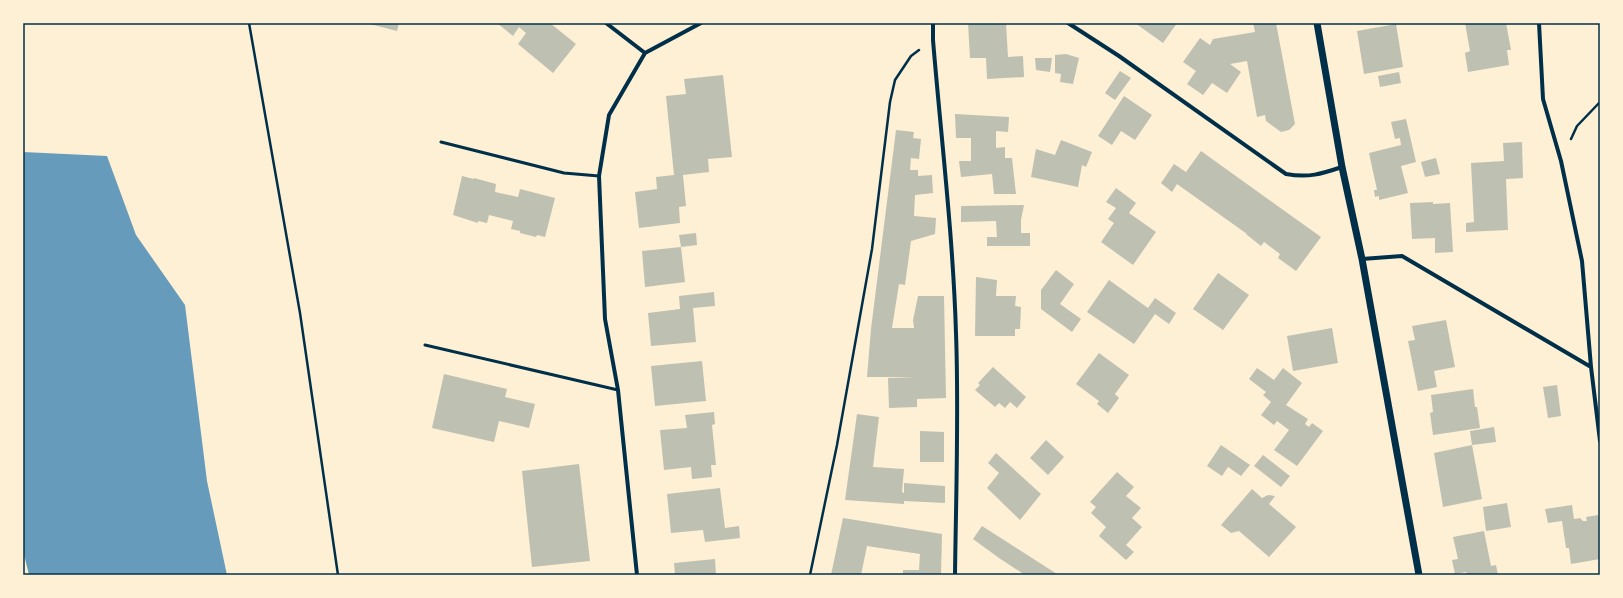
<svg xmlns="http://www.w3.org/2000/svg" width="1623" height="598" viewBox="0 0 1623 598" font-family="'Archivo Narrow',sans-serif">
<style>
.water{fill:#669bbc}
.building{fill:#bec0b2}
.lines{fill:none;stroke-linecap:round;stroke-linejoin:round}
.path{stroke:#003049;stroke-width:2.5}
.service{stroke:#003049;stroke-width:3}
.minor{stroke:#003049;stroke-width:4}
.tertiary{stroke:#003049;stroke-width:7}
.neatline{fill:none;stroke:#003049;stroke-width:1.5}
</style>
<rect width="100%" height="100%" fill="#fdf0d5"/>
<path class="water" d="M 23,152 L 107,156 L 136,235 L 185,305 L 207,481 L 227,575 L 29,575 L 23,550 Z"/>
<path class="building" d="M 366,23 L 399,23 L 397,31 Z
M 497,23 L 550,23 L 576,44 L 553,73 L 518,44 L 526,33 L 519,27 L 513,36 Z
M 968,23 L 1006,23 L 1008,57 L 1023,56 L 1024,77 L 987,79 L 986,58 L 970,58 Z
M 1135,23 L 1177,23 L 1163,43 Z
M 1253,23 L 1276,23 L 1295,124 L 1289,130 L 1281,132 L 1266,121 L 1265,115 L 1257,117 L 1247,61 L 1230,64 L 1241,72 L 1227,93 L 1212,83 L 1203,95 L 1187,84 L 1196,71 L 1183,62 L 1200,38 L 1210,45 L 1213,39 L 1255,32 Z
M 1465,23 L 1506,23 L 1511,50 L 1507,50 L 1509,65 L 1468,72 L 1465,53 L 1470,51 Z
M 1396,24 L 1403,67 L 1364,74 L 1357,31 Z
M 1066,54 L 1079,58 L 1073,84 L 1060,82 L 1061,74 L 1055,73 L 1055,55 Z
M 1035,58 L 1052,58 L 1050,72 L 1036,70 Z
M 1120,71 L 1131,78 L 1115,100 L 1105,93 Z
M 1399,72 L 1401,83 L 1380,87 L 1378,76 Z
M 723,75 L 732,157 L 708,159 L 709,172 L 683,175 L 686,206 L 679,207 L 680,223 L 639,228 L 635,192 L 657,189 L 656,177 L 674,175 L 666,96 L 686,94 L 684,79 Z
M 1124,96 L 1152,115 L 1135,140 L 1121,131 L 1112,145 L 1098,136 Z
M 955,114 L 1009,117 L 1008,132 L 996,131 L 996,148 L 1005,147 L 1005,158 L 1012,158 L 1016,194 L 994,194 L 992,174 L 961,177 L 959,161 L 971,161 L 971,138 L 956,138 Z
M 1406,119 L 1416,162 L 1401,166 L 1408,193 L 1379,200 L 1379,196 L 1375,197 L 1374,190 L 1377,190 L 1369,153 L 1401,145 L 1400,138 L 1395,139 L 1391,122 Z
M 896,130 L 914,132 L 913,138 L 921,139 L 919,159 L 911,158 L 910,170 L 918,170 L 918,176 L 932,175 L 933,193 L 915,195 L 914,216 L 936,218 L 935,234 L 911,241 L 905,285 L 899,284 L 892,328 L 914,328 L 913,320 L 918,296 L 944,296 L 946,398 L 917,399 L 917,407 L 889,408 L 888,378 L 916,377 L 867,377 L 871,329 Z
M 1061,140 L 1092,152 L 1086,167 L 1082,165 L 1078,187 L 1031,177 L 1036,149 L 1055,155 Z
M 1522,142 L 1523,178 L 1506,179 L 1508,230 L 1466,232 L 1466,223 L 1474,222 L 1471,163 L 1504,161 L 1503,143 Z
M 1201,151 L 1321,237 L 1296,271 L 1278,258 L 1280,254 L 1264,242 L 1261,246 L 1246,234 L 1247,234 L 1177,184 L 1172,192 L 1161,183 L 1174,164 L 1186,172 Z
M 1436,158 L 1440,174 L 1425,177 L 1421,162 Z
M 462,176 L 474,179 L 474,178 L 496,184 L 495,192 L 518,197 L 520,189 L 555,198 L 545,237 L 537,235 L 536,237 L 520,233 L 520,231 L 511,229 L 513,221 L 489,215 L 487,223 L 478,221 L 478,223 L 453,215 Z
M 1116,188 L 1136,203 L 1129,213 L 1156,232 L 1133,265 L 1101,242 L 1114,223 L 1108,219 L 1116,208 L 1106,202 Z
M 1433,202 L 1433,204 L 1450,203 L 1453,252 L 1435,253 L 1435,238 L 1412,239 L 1410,203 Z
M 1024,205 L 1021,220 L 1021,233 L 1030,233 L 1030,246 L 987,246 L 987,237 L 997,237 L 996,221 L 961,222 L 961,206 Z
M 696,233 L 697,245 L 681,247 L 679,235 Z
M 681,247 L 685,282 L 645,287 L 642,251 Z
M 1056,270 L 1074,284 L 1060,304 L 1081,319 L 1072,332 L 1041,309 L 1041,290 Z
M 1218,273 L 1249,295 L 1223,330 L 1193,309 Z
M 976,277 L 997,280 L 996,296 L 1016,296 L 1015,306 L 1021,307 L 1020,329 L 1015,329 L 1015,336 L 975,336 Z
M 1109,280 L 1148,308 L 1155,298 L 1176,313 L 1169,324 L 1155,314 L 1134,344 L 1087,312 Z
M 714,292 L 715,306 L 693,308 L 696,342 L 651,346 L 648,313 L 680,309 L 679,296 Z
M 1446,320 L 1455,367 L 1434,371 L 1437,387 L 1418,391 L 1408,341 L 1415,340 L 1412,326 Z
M 1332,328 L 1338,363 L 1293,371 L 1287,336 Z
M 1099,353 L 1129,375 L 1115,394 L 1119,398 L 1108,413 L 1097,404 L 1099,401 L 1076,384 Z
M 702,361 L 706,401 L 655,406 L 651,366 Z
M 993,367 L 1026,397 L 1017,408 L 1010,402 L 1005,408 L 999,403 L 995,407 L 975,390 L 980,385 L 978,383 Z
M 1257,368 L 1274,380 L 1283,368 L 1302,383 L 1286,405 L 1308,419 L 1305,424 L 1309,427 L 1312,423 L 1323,431 L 1297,466 L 1274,450 L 1289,430 L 1277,421 L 1274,425 L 1261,415 L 1271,402 L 1263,395 L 1266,392 L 1249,379 Z
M 444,374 L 507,389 L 505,397 L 535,404 L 529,428 L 499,421 L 494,442 L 432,428 Z
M 1557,385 L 1561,416 L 1548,418 L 1543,387 Z
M 1473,389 L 1475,407 L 1477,407 L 1480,428 L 1433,435 L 1430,413 L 1433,412 L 1431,395 Z
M 714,412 L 715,424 L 712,425 L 716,465 L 711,465 L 712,477 L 692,479 L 691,467 L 664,470 L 660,430 L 687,428 L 685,415 Z
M 857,414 L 879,417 L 873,467 L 904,469 L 902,492 L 904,493 L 904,483 L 945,486 L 945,503 L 904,501 L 904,504 L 845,500 Z
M 1494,427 L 1496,442 L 1472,445 L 1470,431 Z
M 920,431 L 944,432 L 944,462 L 920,462 Z
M 1046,440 L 1064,457 L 1048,475 L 1030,458 Z
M 1221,445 L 1250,465 L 1241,476 L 1228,467 L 1222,476 L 1207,466 Z
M 1472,445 L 1482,499 L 1443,507 L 1434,453 Z
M 996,453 L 1041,494 L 1020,520 L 987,488 L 999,473 L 988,463 Z
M 1263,455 L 1290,476 L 1281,487 L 1254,466 Z
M 579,464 L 590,561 L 532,567 L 522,471 Z
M 1117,472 L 1134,487 L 1126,496 L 1141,508 L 1132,518 L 1142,527 L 1126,545 L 1134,552 L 1126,560 L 1099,536 L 1106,527 L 1091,513 L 1096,507 L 1090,502 Z
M 720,488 L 725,528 L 739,526 L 740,538 L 705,542 L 703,530 L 671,533 L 667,494 Z
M 1252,489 L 1262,498 L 1268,495 L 1275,496 L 1269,504 L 1296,527 L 1269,557 L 1239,531 L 1231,533 L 1221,525 Z
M 1507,503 L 1511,527 L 1486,531 L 1483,507 Z
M 1572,505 L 1574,519 L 1580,518 L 1583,521 L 1587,521 L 1586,517 L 1598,515 L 1600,526 L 1600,559 L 1571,564 L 1569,548 L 1566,548 L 1562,521 L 1548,523 L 1545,509 Z
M 843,518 L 942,534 L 941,575 L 903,575 L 903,570 L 919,570 L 920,554 L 867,546 L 861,575 L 831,575 Z
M 982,526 L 1057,574 L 1056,575 L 1025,575 L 999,558 L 973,539 Z
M 1484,531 L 1491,566 L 1496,565 L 1498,575 L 1467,575 L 1466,572 L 1455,574 L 1452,560 L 1458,559 L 1453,537 Z
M 715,559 L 716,575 L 675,575 L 674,563 Z"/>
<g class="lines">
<path class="path" d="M 249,23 L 300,313 L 338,575
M 1571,139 L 1577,126 L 1600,102
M 810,575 L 837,445 L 872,249 L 890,102 L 895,80 L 911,56 L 919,50"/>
<path class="service" d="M 441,142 L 564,173 L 599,176
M 425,345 L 618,390"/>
<path class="minor" d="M 606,23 L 645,53
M 933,23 L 933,40 C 941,137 953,235 956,333 C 959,413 956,494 955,575
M 1068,23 L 1119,56 L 1286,174 C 1309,178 1321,174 1342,167
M 1539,23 L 1543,99 L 1561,161 L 1582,261 L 1591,367
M 1362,259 L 1402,256 L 1591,367 L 1600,441
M 637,575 L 618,390 L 605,319 L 599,176 L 609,115 L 645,53 L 701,23"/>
<path class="tertiary" d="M 1317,23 L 1342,167 L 1362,259 L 1419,575"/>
</g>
<rect width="1623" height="598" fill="none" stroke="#fdf0d5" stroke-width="48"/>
<rect x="24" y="24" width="1575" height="550" class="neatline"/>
</svg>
